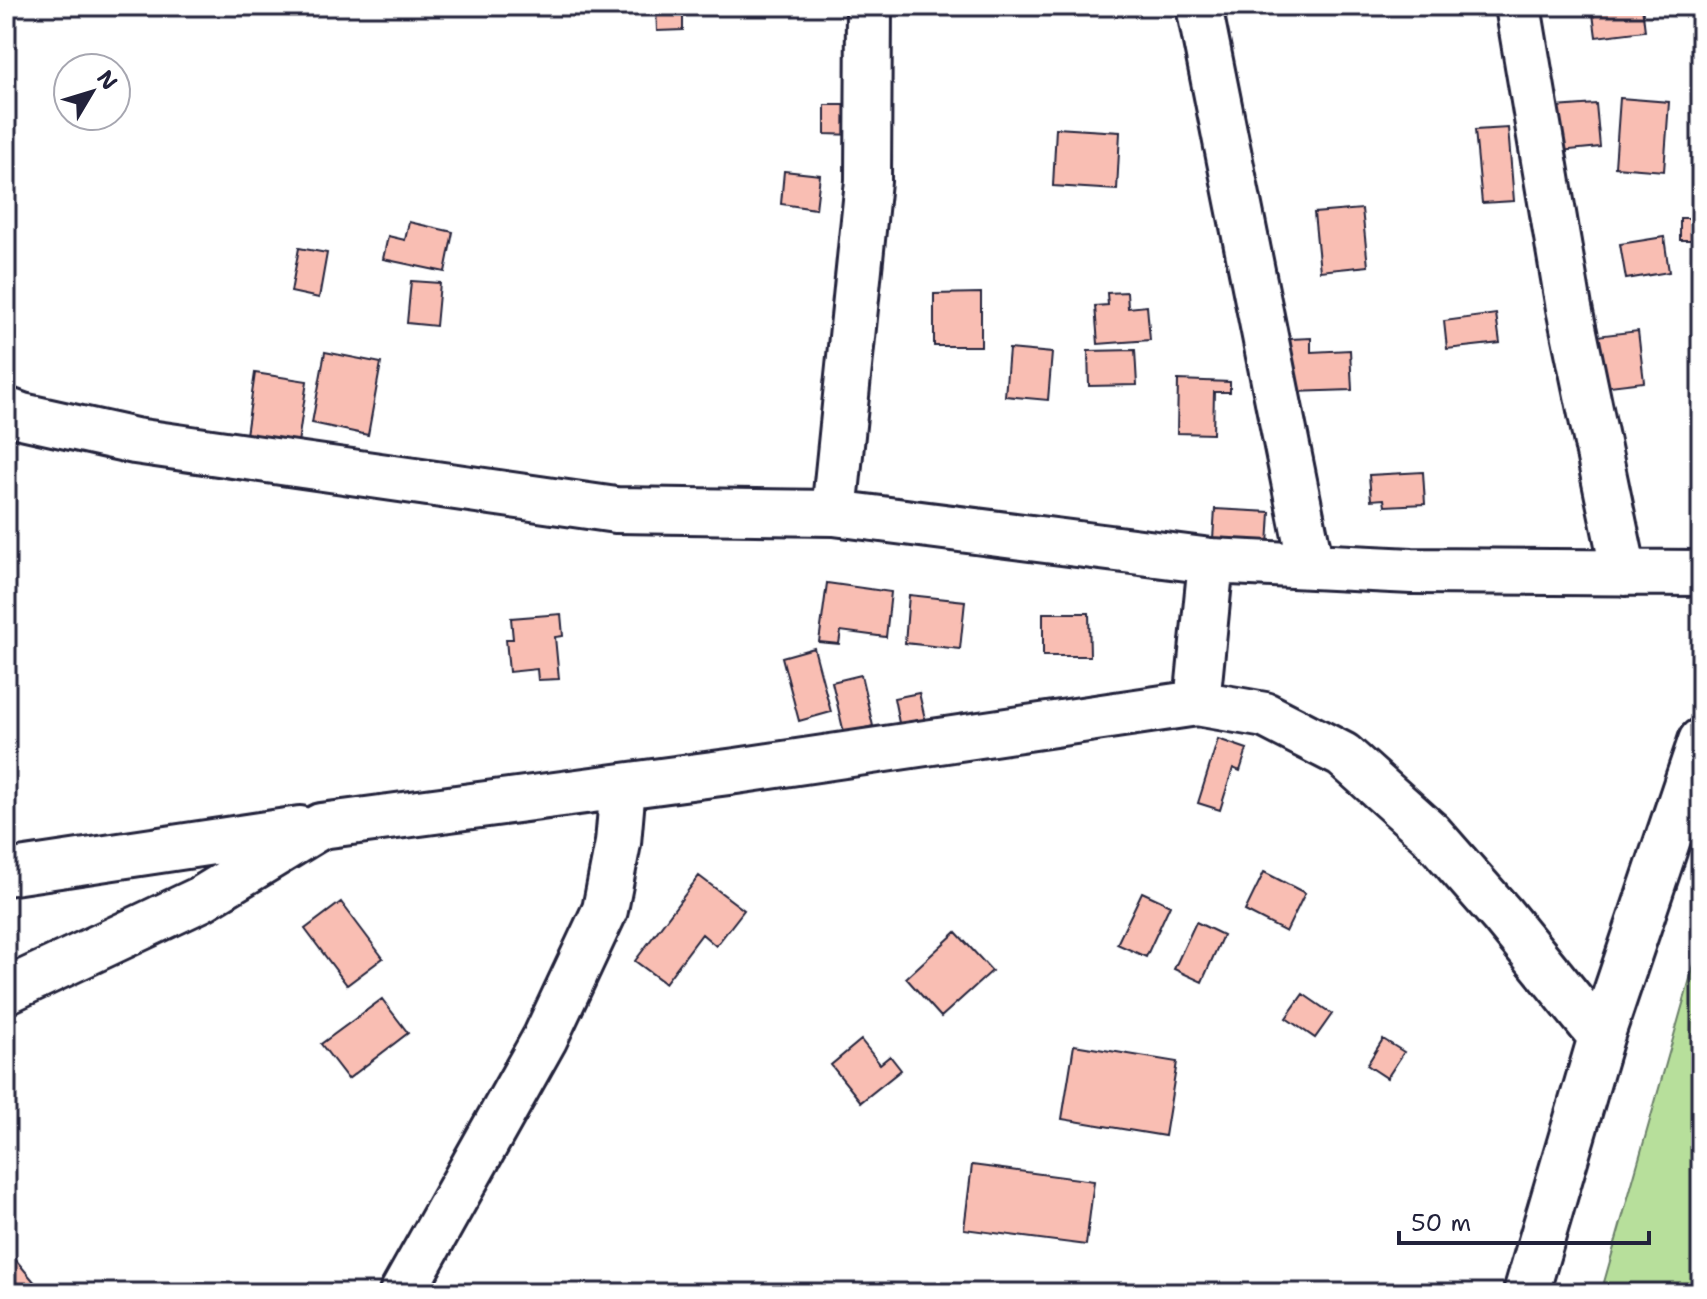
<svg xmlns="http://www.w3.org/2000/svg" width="1707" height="1299" viewBox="0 0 1707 1299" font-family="'Shantell Sans',sans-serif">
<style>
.green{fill:#b7df9b;stroke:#6c806b;stroke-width:2}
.building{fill:#f9beb3;stroke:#22223b;stroke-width:2}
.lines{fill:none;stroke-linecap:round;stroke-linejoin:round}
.minor-casing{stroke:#22223b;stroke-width:50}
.minor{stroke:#fff;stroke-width:44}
</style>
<rect width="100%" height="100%" fill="#fff"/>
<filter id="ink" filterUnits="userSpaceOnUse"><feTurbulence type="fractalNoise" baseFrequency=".0125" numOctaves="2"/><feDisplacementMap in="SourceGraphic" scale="16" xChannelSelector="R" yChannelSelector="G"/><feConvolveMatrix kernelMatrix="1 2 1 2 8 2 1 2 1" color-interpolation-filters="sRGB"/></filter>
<g filter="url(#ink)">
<path class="green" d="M 1701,940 L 1701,1293 L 1601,1293 Z"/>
<path class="building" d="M 656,6 L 683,6 L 683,30 L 657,31 Z
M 1592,6 L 1642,6 L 1645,31 L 1596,37 Z
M 1699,97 L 1701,98 L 1701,141 L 1695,141 Z
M 1620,98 L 1669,102 L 1664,171 L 1615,167 Z
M 1596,104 L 1600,147 L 1560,151 L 1556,107 Z
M 825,105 L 857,105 L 856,135 L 825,134 Z
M 1056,128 L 1120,132 L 1117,190 L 1053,186 Z
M 1508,128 L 1514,201 L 1482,203 L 1475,130 Z
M 784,171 L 820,175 L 816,209 L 781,204 Z
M 1362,209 L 1368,266 L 1320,271 L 1314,213 Z
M 1680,218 L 1701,218 L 1701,261 L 1698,262 L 1698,240 L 1680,240 Z
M 409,222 L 453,232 L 445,272 L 383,259 L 388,236 L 405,240 Z
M 1664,237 L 1669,272 L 1626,279 L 1620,244 Z
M 299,248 L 327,253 L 319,298 L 291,292 Z
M 411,281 L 440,283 L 436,326 L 407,323 Z
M 1127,292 L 1128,308 L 1147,306 L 1150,340 L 1098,344 L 1095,306 L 1108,305 L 1107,293 Z
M 981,293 L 981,346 L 934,346 L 934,294 Z
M 1496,314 L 1500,343 L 1447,349 L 1444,321 Z
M 1638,331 L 1644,382 L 1602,387 L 1596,336 Z
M 1311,338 L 1311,352 L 1350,350 L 1352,390 L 1293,392 L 1290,339 Z
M 1009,349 L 1052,353 L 1048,400 L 1005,396 Z
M 1135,350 L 1137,385 L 1089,386 L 1088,351 Z
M 325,352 L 381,363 L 368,435 L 312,423 Z
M 255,373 L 307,381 L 298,443 L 246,435 Z
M 1178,380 L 1230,382 L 1230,392 L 1214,392 L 1213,434 L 1177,433 Z
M 1423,472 L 1425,504 L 1385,506 L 1384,499 L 1371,500 L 1369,475 Z
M 1215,509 L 1270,512 L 1268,546 L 1218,557 L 1219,539 L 1213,539 Z
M 827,583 L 891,592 L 886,637 L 841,631 L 839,644 L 819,642 Z
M 909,595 L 965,601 L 960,649 L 905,643 Z
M 1043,613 L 1089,613 L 1090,656 L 1043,656 Z
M 561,614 L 563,636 L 555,637 L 559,679 L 538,680 L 537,669 L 509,672 L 506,639 L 513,639 L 511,618 Z
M 814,648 L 831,712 L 799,721 L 782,657 Z
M 861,675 L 873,726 L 844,733 L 832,682 Z
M 919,693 L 926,723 L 900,728 L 894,698 Z
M 1218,739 L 1247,749 L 1240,771 L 1233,768 L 1220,810 L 1198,803 Z
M 1264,872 L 1305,893 L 1286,932 L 1245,911 Z
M 699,876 L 744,910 L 716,946 L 702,934 L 665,983 L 635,961 Z
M 1142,892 L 1170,905 L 1146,957 L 1117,944 Z
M 341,902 L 383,958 L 347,985 L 305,929 Z
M 1196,922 L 1223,935 L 1202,982 L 1174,969 Z
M 956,932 L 992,971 L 941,1017 L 906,978 Z
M 1303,994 L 1332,1014 L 1315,1038 L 1286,1018 Z
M 382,999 L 408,1033 L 348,1079 L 321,1044 Z
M 1383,1039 L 1404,1052 L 1387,1078 L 1367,1065 Z
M 861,1040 L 880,1064 L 890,1056 L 901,1070 L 861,1102 L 831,1065 Z
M 1074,1045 L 1177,1062 L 1165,1136 L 1062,1119 Z
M 972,1165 L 1094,1181 L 1086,1245 L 964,1229 Z
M 10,1253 L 36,1284 L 26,1293 L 9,1293 L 6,1290 L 6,1255 Z"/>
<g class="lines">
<defs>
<path id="minor" d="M 1199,6 L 1311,566
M 1518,6 L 1569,308 L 1624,573
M 6,410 L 22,416 L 135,441 L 616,510 L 834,513 L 1211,561 L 1412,571 L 1701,573
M 834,513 L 868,181 L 869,6
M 1197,703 L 1265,715 L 1343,755 L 1430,833 L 1502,915 L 1601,1037
M 6,873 L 300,829
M 6,991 L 201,899 L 321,826 L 736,771 L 1197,703 L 1211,561
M 402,1293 L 545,1038 L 605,910 L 618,843 L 623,786
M 1526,1293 L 1601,1037 L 1701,741"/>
</defs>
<use href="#minor" class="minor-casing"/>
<use href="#minor" class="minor"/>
</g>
</g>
<rect width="1707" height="1299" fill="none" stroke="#fff" stroke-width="32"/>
<rect x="16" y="16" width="1675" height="1267" fill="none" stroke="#22223b" stroke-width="3" filter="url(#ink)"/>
<g transform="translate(92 92) rotate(52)"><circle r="38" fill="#ffffff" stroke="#a7a7b1" stroke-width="2"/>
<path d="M0-6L14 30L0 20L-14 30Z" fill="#22223b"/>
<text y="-12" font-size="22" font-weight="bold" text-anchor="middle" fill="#22223b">N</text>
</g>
<path d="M1399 1231v12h250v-12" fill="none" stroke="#22223b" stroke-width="4"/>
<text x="1411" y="1231" font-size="24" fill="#22223b" stroke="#ffffff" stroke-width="6" paint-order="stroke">50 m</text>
</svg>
